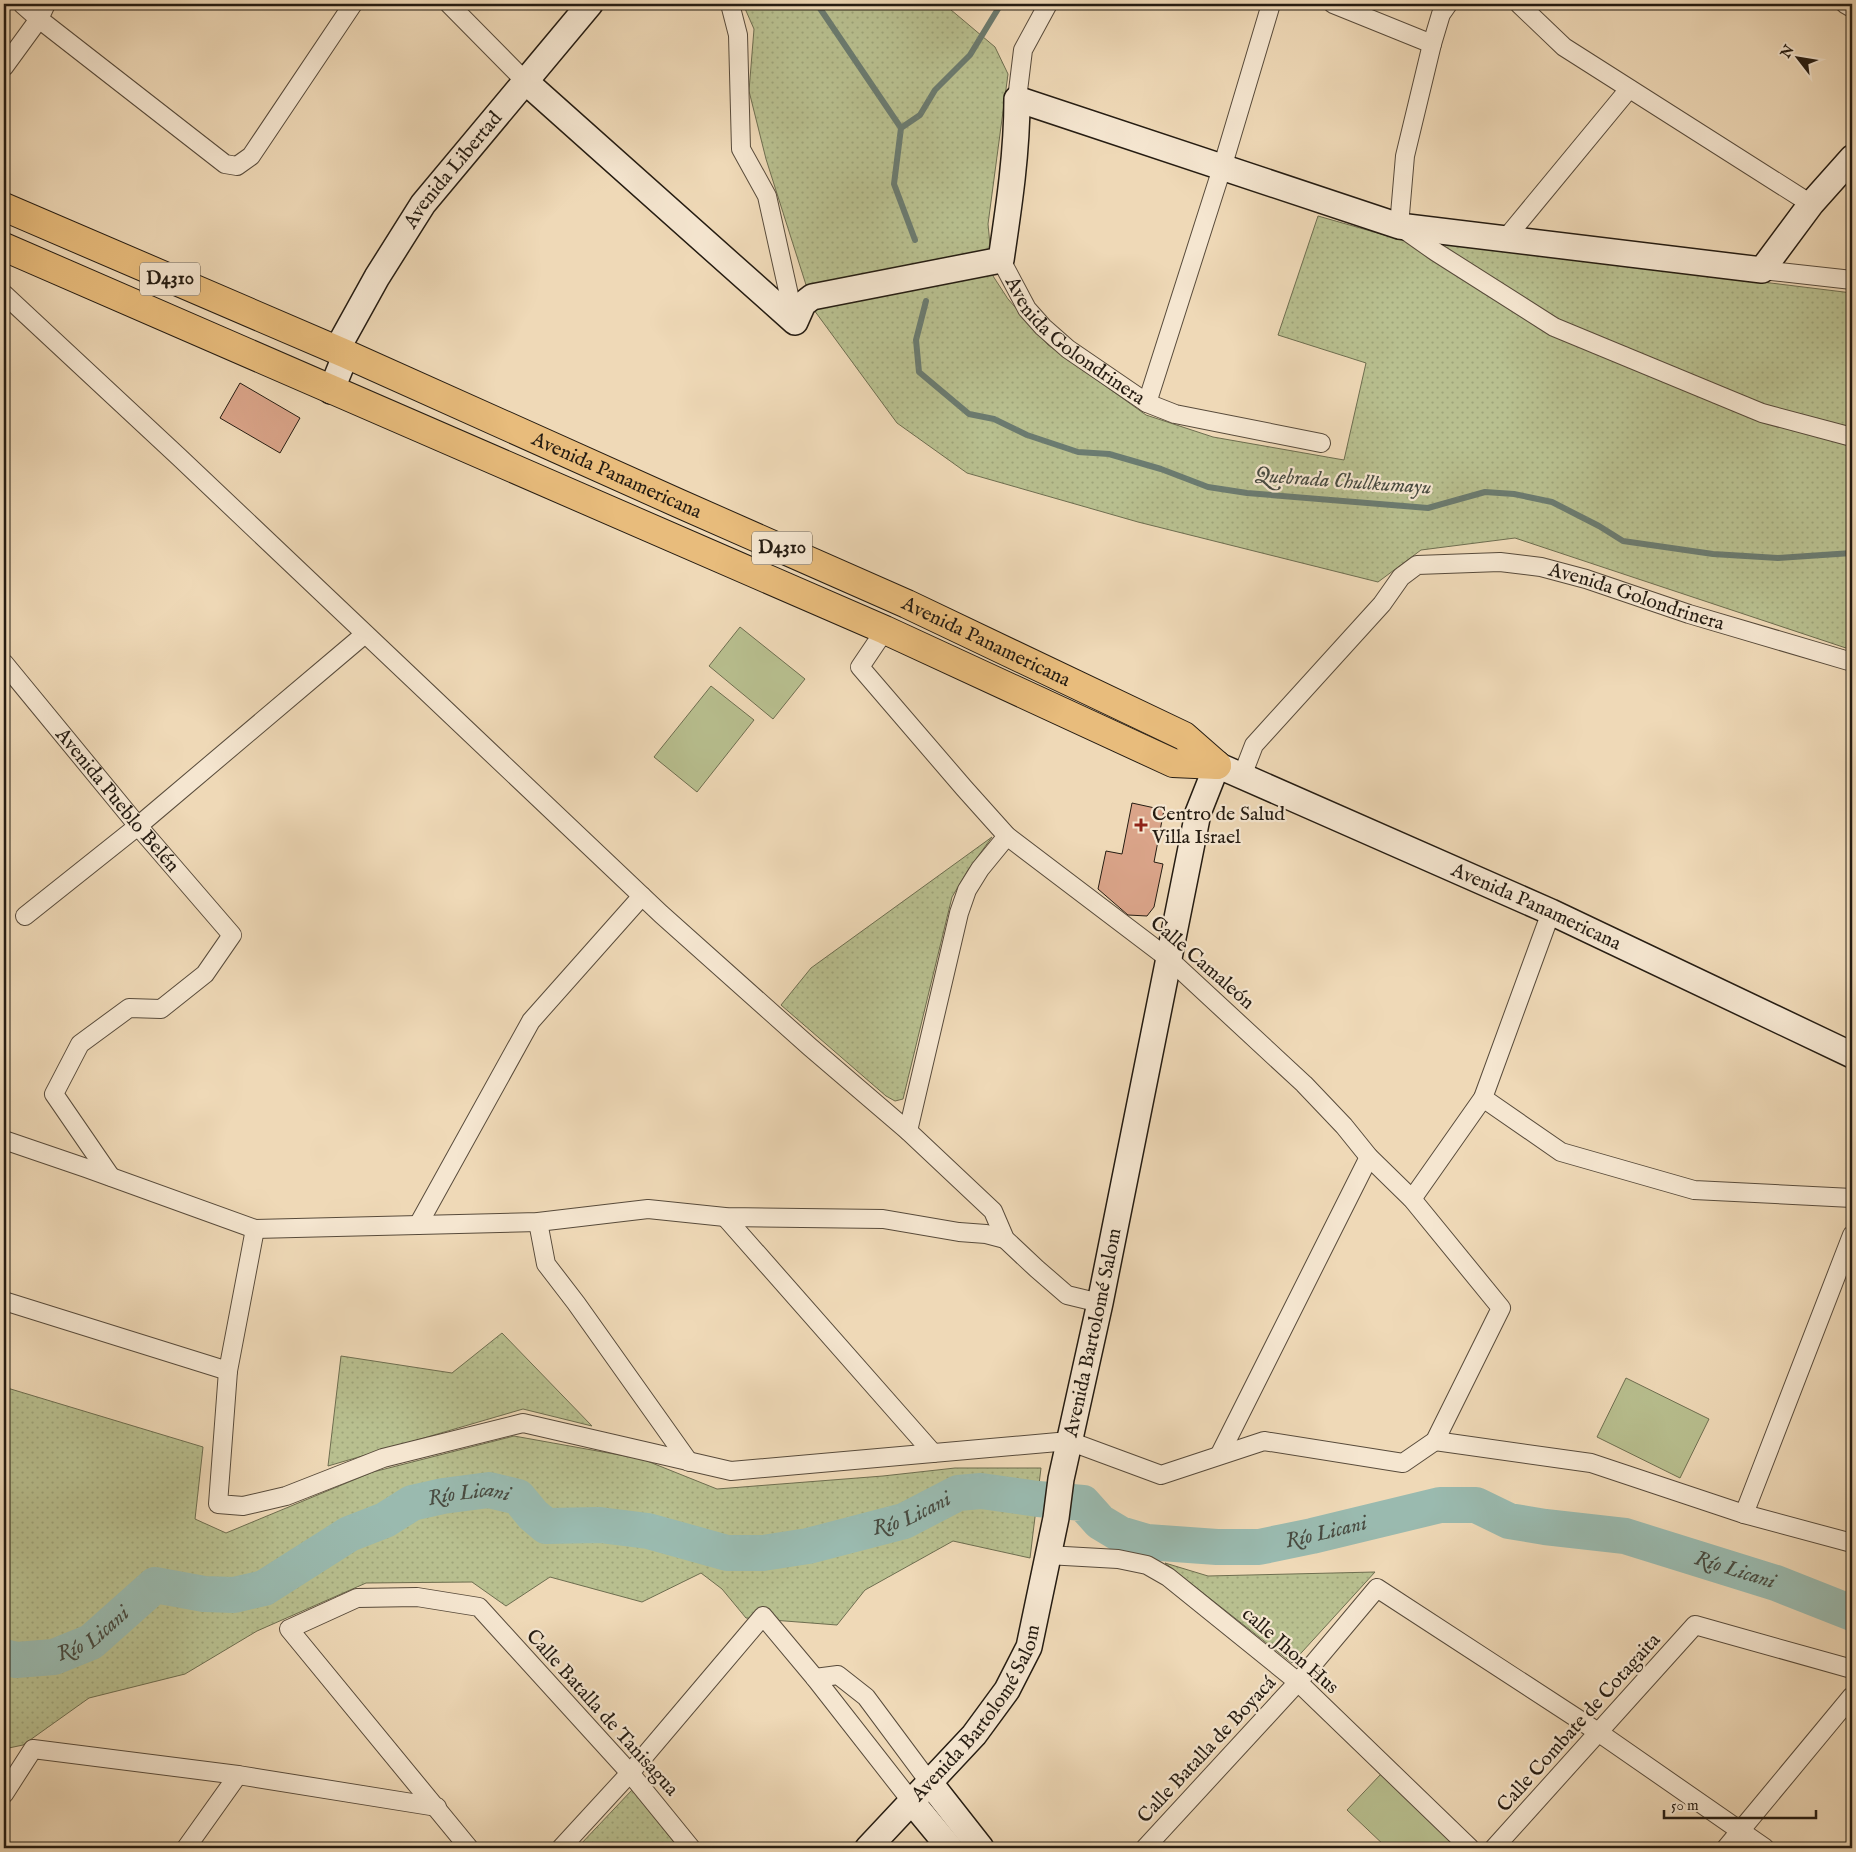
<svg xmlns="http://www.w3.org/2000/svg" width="1856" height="1852" viewBox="0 0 1856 1852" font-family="'IM FELL English',serif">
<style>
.grass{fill:url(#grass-dots);stroke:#6e6e50}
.garden{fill:#b8bf8f;stroke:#6e6e50}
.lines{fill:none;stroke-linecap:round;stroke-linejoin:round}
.stream{stroke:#6b7b70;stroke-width:6}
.river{stroke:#9abaaf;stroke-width:36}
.building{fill:#daa489;stroke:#251c12}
.street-casing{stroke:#584b3b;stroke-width:20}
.secondary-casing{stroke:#251c12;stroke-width:28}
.primary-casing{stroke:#251c12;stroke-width:30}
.street{stroke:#f5e6d0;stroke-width:18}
.secondary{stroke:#f5e6d0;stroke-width:25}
.primary{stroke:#e8bc7c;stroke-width:28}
.poi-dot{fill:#8f2418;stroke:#f5e6d0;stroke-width:2}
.labels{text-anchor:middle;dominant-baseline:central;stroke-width:4.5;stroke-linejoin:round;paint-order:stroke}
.shield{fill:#f5e6d0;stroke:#63594b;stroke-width:1}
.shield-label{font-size:19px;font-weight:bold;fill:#251c12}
.street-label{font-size:20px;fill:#251c12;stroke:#f5e6d0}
.poi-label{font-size:20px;fill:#251c12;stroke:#f5e6d0;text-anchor:start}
.water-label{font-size:21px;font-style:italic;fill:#484b41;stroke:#f5e6d0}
</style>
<defs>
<pattern id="grass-dots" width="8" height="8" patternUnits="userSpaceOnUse" patternTransform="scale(1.25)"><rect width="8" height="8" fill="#b8bf8f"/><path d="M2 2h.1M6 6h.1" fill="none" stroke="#9ea47a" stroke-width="1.8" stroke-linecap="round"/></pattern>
</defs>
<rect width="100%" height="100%" fill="#efd9b7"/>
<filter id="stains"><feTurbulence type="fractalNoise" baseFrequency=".004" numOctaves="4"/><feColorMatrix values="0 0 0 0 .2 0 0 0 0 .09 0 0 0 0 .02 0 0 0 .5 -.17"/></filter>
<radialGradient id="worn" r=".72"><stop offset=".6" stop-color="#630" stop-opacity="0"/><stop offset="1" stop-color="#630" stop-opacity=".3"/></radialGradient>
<path class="grass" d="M 743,4 L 944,4 L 995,47 L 1008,74 L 988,224 L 993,276 L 1008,299 L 1048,345 L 1146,415 L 1213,437 L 1344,460 L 1366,363 L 1278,335 L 1318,216 L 1388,236 L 1852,293 L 1852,650 L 1515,538 L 1421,550 L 1378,582 L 1138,522 L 967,473 L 897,423 L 814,310 L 766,159 L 749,91 L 754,29 Z
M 992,837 L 968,870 L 952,897 L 903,1099 L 895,1101 L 886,1096 L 781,1005 L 811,968 Z
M 502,1333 L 592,1426 L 523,1409 L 328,1466 L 341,1356 L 452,1373 Z
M 4,1387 L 203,1447 L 195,1519 L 226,1533 L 373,1472 L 514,1436 L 642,1459 L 717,1489 L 883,1476 L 955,1468 L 1041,1468 L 1030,1558 L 953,1541 L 865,1590 L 837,1625 L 746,1618 L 722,1589 L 701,1573 L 642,1602 L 550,1577 L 506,1606 L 472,1582 L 366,1583 L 257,1631 L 185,1674 L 89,1698 L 23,1745 L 4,1749 Z
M 1165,1563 L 1208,1576 L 1375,1572 L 1292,1663 Z
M 632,1790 L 679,1848 L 581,1848 L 579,1846 Z"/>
<path class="garden" d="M 740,627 L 805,679 L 773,719 L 709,666 Z
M 711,686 L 754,720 L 697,792 L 654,757 Z
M 1626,1378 L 1709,1419 L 1680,1478 L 1597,1437 Z
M 1381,1774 L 1459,1848 L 1387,1848 L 1347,1810 Z"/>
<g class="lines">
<path class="stream" d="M 817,4 L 901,128 L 894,184 L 915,240
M 901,128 L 920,115 L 935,90 L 970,55 L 1001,4
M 926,301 L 916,340 L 919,372 L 969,414 L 994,419 L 1027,435 L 1078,452 L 1109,454 L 1161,469 L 1208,487 L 1247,493 L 1428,508 L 1485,492 L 1514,494 L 1552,502 L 1599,526 L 1623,541 L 1713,554 L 1778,558 L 1852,553"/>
<path class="river" id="s1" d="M 4,1657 L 16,1660 L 54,1657 L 91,1642 L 155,1585 L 204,1594 L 234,1595 L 264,1588 L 349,1534 L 385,1520 L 412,1503 L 443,1496 L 489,1490 L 518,1497 L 533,1515 L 546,1526 L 600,1525 L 648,1531 L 727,1553 L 763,1553 L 808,1546 L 904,1521 L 958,1493 L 981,1491 L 1038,1499 L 1083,1503 L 1100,1522 L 1120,1534 L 1147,1542 L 1217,1547 L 1259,1547 L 1312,1536 L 1440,1505 L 1476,1505 L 1509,1521 L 1545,1527 L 1625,1536 L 1776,1583 L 1852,1613"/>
</g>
<path class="building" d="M 240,383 L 300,418 L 280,453 L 220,418 Z
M 1132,803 L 1164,810 L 1154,862 L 1163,864 L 1154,907 L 1147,916 L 1128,915 L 1098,889 L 1106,851 L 1122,854 Z"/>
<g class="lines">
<defs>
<g id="street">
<path d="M 22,4 L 39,19 L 225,164 L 237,166 L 251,156 L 353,4"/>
<path d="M 449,4 L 526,82"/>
<path d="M 730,4 L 738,35 L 741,149 L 767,196 L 795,322"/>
<path d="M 1333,4 L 1432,44"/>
<path d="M 1448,4 L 1441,14 L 1432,44 L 1405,156 L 1399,226 L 1436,252 L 1554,327 L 1762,413 L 1852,437"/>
<path d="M 1519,4 L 1564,47 L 1811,204"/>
<path d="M 1845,4 L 1852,8"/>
<path d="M 4,67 L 39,19 L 46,4"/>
<path d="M 1017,99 L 1023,50 L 1048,4"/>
<path d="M 1506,238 L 1629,89"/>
<path id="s2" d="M 1001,260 L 1027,309 L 1043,327 L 1068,349 L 1147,403 L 1175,414 L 1321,443"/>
<path d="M 1762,270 L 1852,280"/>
<path d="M 4,294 L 179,457 L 661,914 L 810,1047 L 908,1131 L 993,1211 L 1005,1239 L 1037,1269 L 1067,1295 L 1100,1303"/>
<path d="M 1147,403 L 1222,168 L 1271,4"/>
<path id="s3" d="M 4,663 L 138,826 L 232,935 L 205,974 L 161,1009 L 129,1008 L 80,1044 L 54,1094 L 111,1177"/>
<path id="s4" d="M 1242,776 L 1254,745 L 1382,604 L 1401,577 L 1417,565 L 1500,562 L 1541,567 L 1586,579 L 1689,614 L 1852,662"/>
<path d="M 25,916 L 138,826 L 365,634"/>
<path d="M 1483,1098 L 1561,1152 L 1694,1190 L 1852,1198"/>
<path d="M 908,1131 L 959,913 L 967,890 L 980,869 L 1007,836"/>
<path d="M 4,1140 L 86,1168 L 255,1229 L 538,1222 L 648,1209 L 725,1217 L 883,1219 L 959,1232 L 986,1234 L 1005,1239"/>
<path d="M 1412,1199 L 1483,1098 L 1551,912"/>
<path d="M 725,1217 L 933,1453"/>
<path d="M 538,1222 L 546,1264 L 576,1303 L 689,1462"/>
<path d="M 418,1225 L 531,1021 L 642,896"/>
<path d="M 255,1229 L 228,1371 L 218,1504 L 243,1506 L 286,1496 L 383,1458 L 523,1423 L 731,1471 L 1069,1441 L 1161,1475 L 1264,1441 L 1403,1463 L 1435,1441 L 1501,1308 L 1412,1199 L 1369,1157 L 1344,1126 L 1304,1084 L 1169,959 L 1007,836 L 964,788 L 860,667 L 885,630"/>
<path d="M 4,1301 L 228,1371"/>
<path d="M 1435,1441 L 1591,1463 L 1744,1514 L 1852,1543"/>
<path d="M 1220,1454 L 1369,1157"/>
<path d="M 1744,1514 L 1852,1235"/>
<path d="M 1047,1555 L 1118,1559 L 1147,1565 L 1168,1577 L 1298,1682 L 1470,1848"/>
<path d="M 815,1678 L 838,1675 L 866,1697 L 930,1783"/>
<path d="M 4,1794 L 33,1749 L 238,1775 L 437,1807"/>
<path d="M 186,1848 L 238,1775"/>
<path d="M 469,1848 L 289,1629 L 357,1598 L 417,1597 L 479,1607 L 630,1773 L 691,1848"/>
<path d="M 561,1848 L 630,1773 L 763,1616 L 815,1678 L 912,1802"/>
<path d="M 1145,1848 L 1298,1682 L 1377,1588 L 1598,1732 L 1765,1848"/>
<path d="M 1494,1848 L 1695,1625 L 1852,1669"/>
<path d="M 1726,1848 L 1852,1696"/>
</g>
<g id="secondary">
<path d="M 526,82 L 795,322 L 803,304 L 812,297 L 1001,260 C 1009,206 1017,153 1017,99 L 1399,226 L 1762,270 L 1811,204 L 1852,158"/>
<path id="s5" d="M 336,351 L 377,277 L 423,204 L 590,4"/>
<path d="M 331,391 L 346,354"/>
<path d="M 930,1783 L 981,1848"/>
<path d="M 912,1802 L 950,1848"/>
<path id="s6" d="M 868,1848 L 974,1735 L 1007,1690 L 1029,1647 L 1056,1518 L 1061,1479 L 1100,1303 L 1198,813 L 1217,765 L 1551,912 L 1852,1055"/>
</g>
<g id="primary">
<path id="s7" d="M 4,207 L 346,354 L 678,503 L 907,604 L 1184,736 L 1217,765"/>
<path d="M 4,247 L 885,630 L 1173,763 L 1217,765"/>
</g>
</defs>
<use href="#street" class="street-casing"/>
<use href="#secondary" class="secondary-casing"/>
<use href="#primary" class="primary-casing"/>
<use href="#street" class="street"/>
<use href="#secondary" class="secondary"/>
<use href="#primary" class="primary"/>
</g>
<path class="poi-dot" d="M1138.5 817.5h5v5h5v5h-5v5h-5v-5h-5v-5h5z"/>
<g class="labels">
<g class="shield">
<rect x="140" y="262.5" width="60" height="33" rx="4"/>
<rect x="752" y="531.5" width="60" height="33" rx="4"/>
</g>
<g class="shield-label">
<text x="170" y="279">D4310</text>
<text x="782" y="548">D4310</text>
</g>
<g class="street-label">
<text stroke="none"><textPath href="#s5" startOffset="216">Avenida Libertad</textPath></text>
<text stroke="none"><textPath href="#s2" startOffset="112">Avenida Golondrinera</textPath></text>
<text stroke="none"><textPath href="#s7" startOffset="669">Avenida Panamericana</textPath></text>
<text stroke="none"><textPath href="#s4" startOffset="501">Avenida Golondrinera</textPath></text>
<text stroke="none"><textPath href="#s7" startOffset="1074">Avenida Panamericana</textPath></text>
<text stroke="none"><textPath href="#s3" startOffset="178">Avenida Pueblo Belén</textPath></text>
<text stroke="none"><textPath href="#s6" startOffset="1511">Avenida Panamericana</textPath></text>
<text transform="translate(1202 963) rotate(41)">Calle Camaleón</text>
<text stroke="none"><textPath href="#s6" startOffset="580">Avenida Bartolomé Salom</textPath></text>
<text transform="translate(1290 1651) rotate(41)">calle Jhon Hus</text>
<text stroke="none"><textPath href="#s6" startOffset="175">Avenida Bartolomé Salom</textPath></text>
<text transform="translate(602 1713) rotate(48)">Calle Batalla de Tanisagua</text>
<text transform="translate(1579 1723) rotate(-48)">Calle Combate de Cotagaita</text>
<text transform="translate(1207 1750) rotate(-47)">Calle Batalla de Boyacá</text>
</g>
<g class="poi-label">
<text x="1152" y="814">Centro de Salud<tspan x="1152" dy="23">Villa Israel</tspan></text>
</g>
<g class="water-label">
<text transform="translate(1343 482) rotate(4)">Quebrada Chullkumayu</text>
<text stroke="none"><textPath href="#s1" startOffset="516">Río Licani</textPath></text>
<text stroke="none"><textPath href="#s1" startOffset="981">Río Licani</textPath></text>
<text stroke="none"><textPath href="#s1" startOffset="1416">Río Licani</textPath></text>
<text stroke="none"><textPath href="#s1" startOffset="1838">Río Licani</textPath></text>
<text stroke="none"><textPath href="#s1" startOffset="96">Río Licani</textPath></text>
</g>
</g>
<rect width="1856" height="1852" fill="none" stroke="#efd9b7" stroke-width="20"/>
<rect x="5" y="5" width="1846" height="1842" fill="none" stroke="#251c12" stroke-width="2.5"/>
<rect x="10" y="10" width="1836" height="1832" fill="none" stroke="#251c12"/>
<g transform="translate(1798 58) rotate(301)" stroke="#f5e6d0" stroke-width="4" paint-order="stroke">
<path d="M0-4L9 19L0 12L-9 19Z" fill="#251c12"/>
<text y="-8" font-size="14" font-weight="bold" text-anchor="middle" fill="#251c12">N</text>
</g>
<path d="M1664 1810v8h152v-8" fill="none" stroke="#251c12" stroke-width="2.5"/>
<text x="1671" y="1810" font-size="15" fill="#251c12" stroke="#f5e6d0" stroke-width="4" paint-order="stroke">50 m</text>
<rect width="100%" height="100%" filter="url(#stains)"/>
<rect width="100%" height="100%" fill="url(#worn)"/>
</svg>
